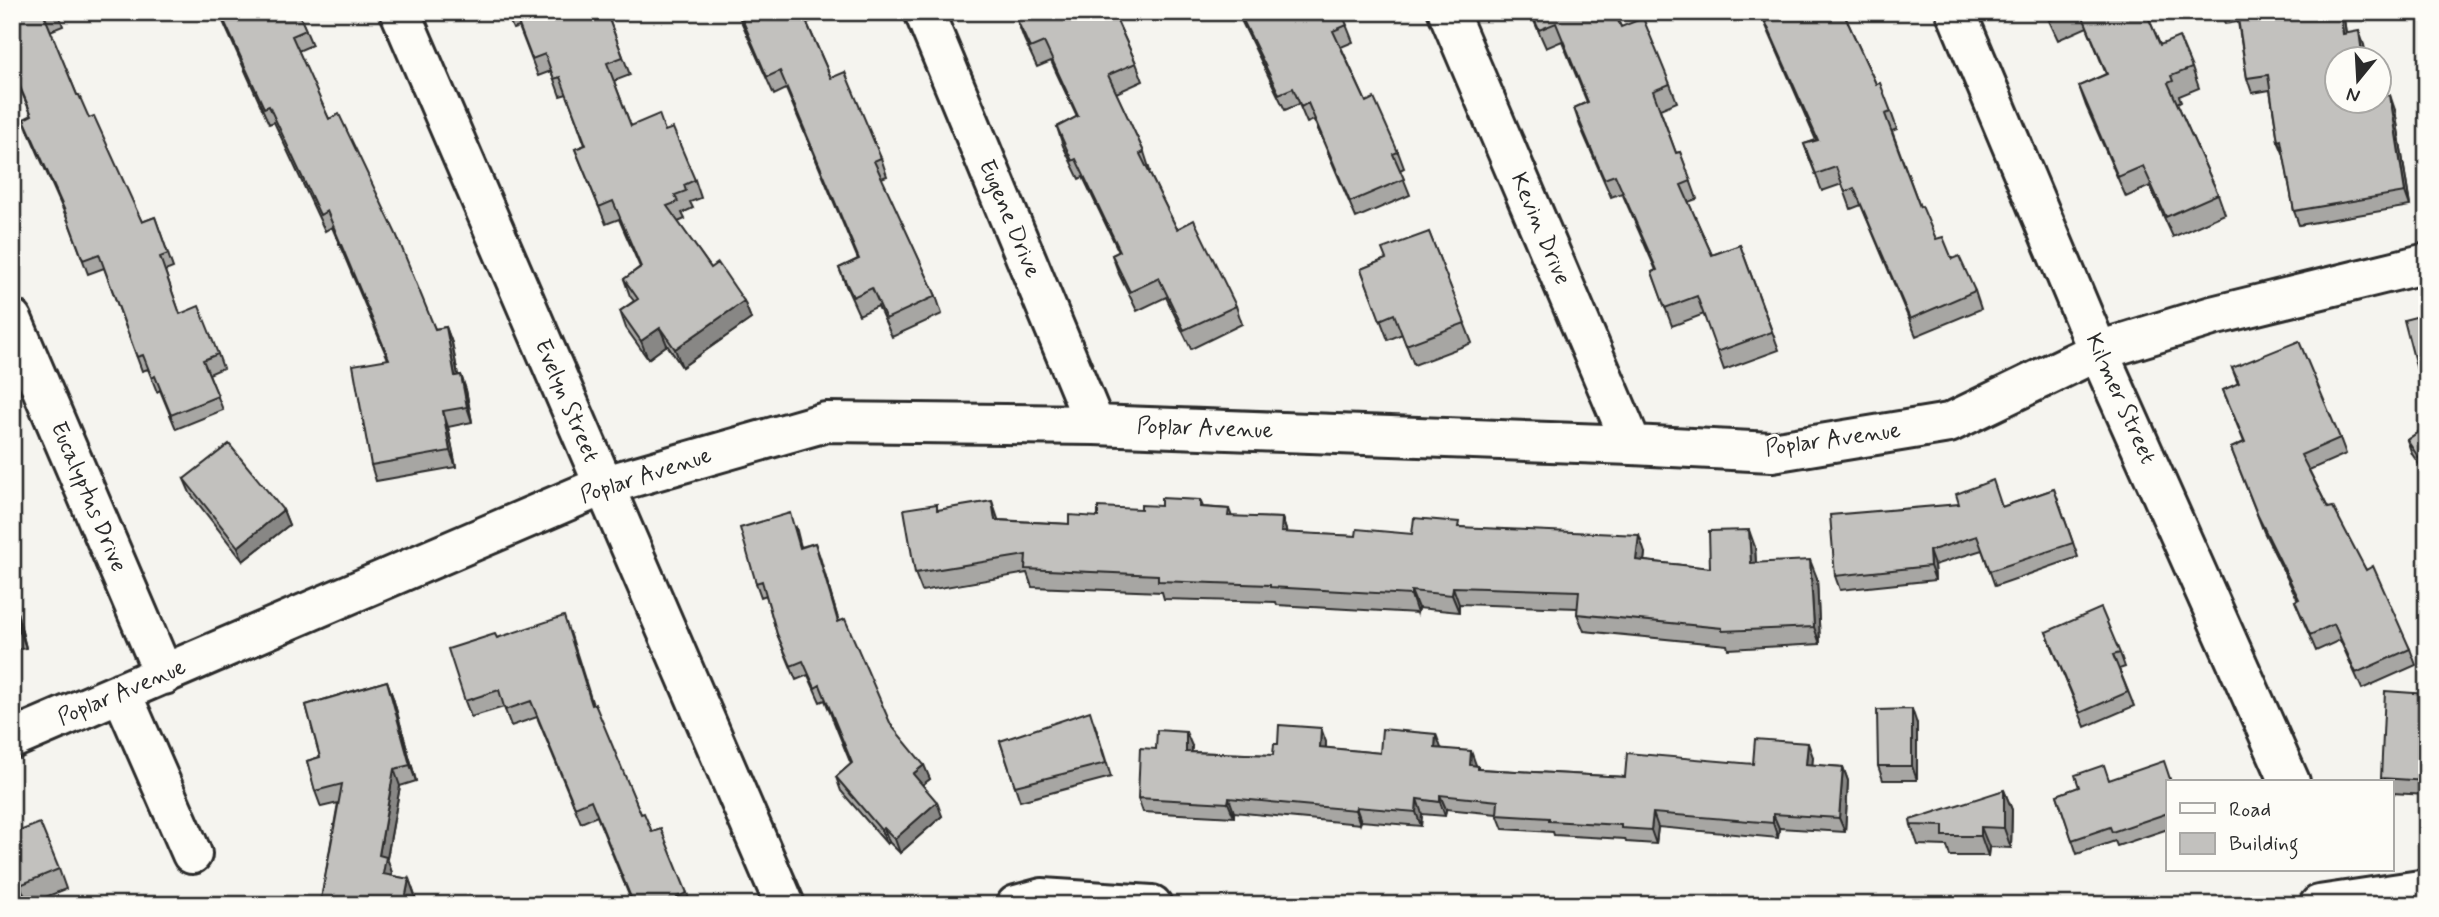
<svg xmlns="http://www.w3.org/2000/svg" width="2439" height="917" viewBox="0 0 2439 917" font-family="Mynerve,sans-serif">
<style>
.lines{fill:none;stroke-linecap:round;stroke-linejoin:round}
.minor-casing{stroke:#2b2b2b;stroke-width:44}
.minor{stroke:#fdfcf7;stroke-width:38}
.wall{fill:#a7a6a3;stroke:#2b2b2b;stroke-width:2}
.shaded-wall{fill:#888785;stroke:#2b2b2b;stroke-width:2}
.building{fill:#c2c1be;stroke:#2b2b2b;stroke-width:2}
.labels{text-anchor:middle;dominant-baseline:central;stroke-width:6;stroke-linejoin:round;paint-order:stroke}
.street-label{font-size:23px;fill:#2b2b2b;stroke:#fdfcf7}
</style>
<rect width="100%" height="100%" fill="#f5f4ef"/>
<filter id="ink" filterUnits="userSpaceOnUse"><feTurbulence type="fractalNoise" baseFrequency=".0143" numOctaves="2"/><feDisplacementMap in="SourceGraphic" scale="14" xChannelSelector="R" yChannelSelector="G"/><feConvolveMatrix kernelMatrix="1 2 1 2 8 2 1 2 1" color-interpolation-filters="sRGB"/></filter>
<g filter="url(#ink)">
<g class="lines">
<defs>
<path id="minor" d="M 400,12 L 785,905
M 924,12 L 1095,425
M 1448,12 L 1632,445
M 1956,12 L 2098,351 L 2290,782
M 12,319 L 164,675
M 121,692 L 192,854
M 12,739 L 602,486 L 826,422 L 1095,425 L 1632,445 L 1772,452 L 1949,423 L 2098,351 L 2212,316 L 2427,263
M 1016,905 L 1042,898 L 1152,905
M 2319,905 L 2427,889"/>
</defs>
<use href="#minor" class="minor-casing"/>
<use href="#minor" class="minor"/>
</g>
<path class="wall" d="M 12,12 L 58,12 L 63,26 L 50,31 L 77,95 L 142,222 L 155,217 L 173,268 L 165,271 L 180,314 L 218,354 L 223,368 L 209,374 L 223,410 L 176,429 L 160,390 L 157,392 L 148,369 L 142,371 L 104,268 L 88,274 L 69,223 L 29,133 L 24,119 L 32,116 L 12,70 Z
M 211,12 L 298,12 L 312,45 L 298,51 L 329,119 L 435,329 L 446,327 L 452,343 L 458,375 L 461,375 L 466,390 L 472,422 L 448,427 L 456,467 L 376,481 L 371,465 L 388,359 L 332,227 L 325,231 L 274,122 L 269,124 L 221,17 L 215,20 Z
M 506,12 L 573,12 L 589,20 L 607,14 L 630,75 L 614,81 L 631,126 L 665,131 L 695,180 L 701,198 L 690,202 L 693,208 L 682,213 L 685,219 L 678,222 L 711,268 L 744,301 L 751,319 L 682,367 L 667,345 L 648,359 L 626,328 L 620,311 L 634,301 L 630,296 L 624,279 L 640,267 L 619,219 L 606,224 L 575,149 L 585,145 L 567,94 L 560,96 L 551,71 L 538,76 L 519,27 L 513,29 Z
M 737,12 L 815,12 L 818,18 L 807,23 L 831,78 L 881,158 L 887,176 L 881,178 L 936,296 L 942,314 L 892,337 L 878,306 L 859,315 L 846,286 L 839,268 L 858,259 L 786,89 L 774,95 Z
M 1030,12 L 1113,12 L 1136,63 L 1143,81 L 1116,93 L 1144,152 L 1150,171 L 1149,172 L 1177,229 L 1236,306 L 1242,324 L 1191,349 L 1166,297 L 1137,311 L 1119,274 L 1112,255 L 1119,252 L 1083,177 L 1079,179 L 1063,146 L 1057,127 L 1077,117 L 1051,61 L 1037,67 L 1024,39 L 1017,20 L 1031,14 Z
M 1237,12 L 1341,12 L 1353,42 L 1341,47 L 1366,102 L 1398,152 L 1404,168 L 1400,170 L 1410,195 L 1356,218 L 1314,120 L 1307,123 L 1299,104 L 1285,110 Z
M 1530,12 L 1614,12 L 1621,27 L 1670,84 L 1677,102 L 1660,109 L 1676,153 L 1680,152 L 1697,199 L 1688,202 L 1712,255 L 1740,245 L 1779,350 L 1724,370 L 1704,314 L 1672,326 L 1652,272 L 1656,270 L 1622,193 L 1611,197 L 1580,126 L 1574,108 L 1587,102 L 1562,41 L 1546,48 Z
M 1760,12 L 1843,12 L 1876,84 L 1891,112 L 1897,129 L 1892,131 L 1920,207 L 1936,239 L 1952,259 L 1975,291 L 1981,309 L 1916,336 L 1861,205 L 1851,209 L 1842,184 L 1822,191 L 1804,144 L 1816,140 Z
M 2045,12 L 2146,12 L 2160,45 L 2192,68 L 2199,88 L 2179,96 L 2181,101 L 2177,103 L 2218,194 L 2225,214 L 2173,237 L 2150,186 L 2126,197 L 2086,106 L 2079,86 L 2106,74 L 2087,27 L 2058,40 Z
M 2221,12 L 2343,12 L 2346,33 L 2364,45 L 2366,60 L 2337,60 L 2337,102 L 2395,110 L 2410,206 L 2299,225 L 2294,211 L 2284,155 L 2278,141 L 2270,90 L 2252,93 L 2247,78 L 2238,22 L 2225,24 Z
M 1429,232 L 1472,343 L 1414,365 L 1402,334 L 1388,340 L 1361,269 L 1386,259 Z
M 2427,314 L 2427,383 L 2422,384 L 2417,370 Z
M 2232,368 L 2340,438 L 2346,454 L 2309,470 L 2328,508 L 2366,570 L 2410,649 L 2416,665 L 2362,689 L 2340,640 L 2316,651 L 2295,601 L 2298,600 L 2264,532 L 2231,448 L 2244,442 L 2223,390 L 2238,384 Z
M 2427,426 L 2427,476 L 2412,454 L 2407,440 Z
M 184,479 L 283,510 L 289,525 L 243,561 L 190,493 Z
M 2054,489 L 2078,557 L 1995,586 L 1982,550 L 1934,565 L 1935,580 L 1840,590 L 1835,576 L 1959,504 L 2002,507 Z
M 1200,500 L 1203,507 L 1229,509 L 1232,517 L 1282,518 L 1287,533 L 1356,536 L 1412,534 L 1461,527 L 1645,553 L 1644,561 L 1710,568 L 1755,547 L 1756,563 L 1817,578 L 1820,644 L 1728,649 L 1727,645 L 1584,631 L 1577,614 L 1578,608 L 1459,604 L 1459,612 L 1418,608 L 1417,613 L 1277,605 L 1276,602 L 1164,599 L 1162,592 L 1032,587 L 1027,573 L 922,591 L 915,573 L 939,510 L 999,520 L 1069,524 L 1098,517 Z
M 796,527 L 801,547 L 815,543 L 839,622 L 891,725 L 930,779 L 922,785 L 942,816 L 900,853 L 889,842 L 887,844 L 841,791 L 836,777 L 851,764 L 825,700 L 820,702 L 808,675 L 796,680 L 777,634 L 766,595 L 761,597 L 756,583 Z
M 12,591 L 26,648 L 12,651 Z
M 570,632 L 593,705 L 641,814 L 687,893 L 691,905 L 633,905 L 597,816 L 581,823 L 537,717 L 511,726 L 504,707 L 471,717 L 465,701 L 497,638 Z
M 2046,632 L 2120,653 L 2125,667 L 2119,669 L 2134,706 L 2085,727 Z
M 387,681 L 393,698 L 416,781 L 400,786 L 387,858 L 392,873 L 392,876 L 409,879 L 415,896 L 413,905 L 320,905 L 338,803 L 321,807 L 315,791 L 307,761 L 320,757 L 306,705 Z
M 2427,694 L 2427,795 L 2392,793 L 2392,782 L 2382,782 L 2381,778 Z
M 1917,724 L 1917,780 L 1883,780 L 1878,766 Z
M 1095,725 L 1111,777 L 1020,801 L 1000,741 Z
M 1326,742 L 1326,748 L 1380,753 L 1441,748 L 1476,766 L 1479,769 L 1625,777 L 1813,757 L 1812,765 L 1843,767 L 1848,781 L 1845,832 L 1779,828 L 1778,838 L 1658,827 L 1656,844 L 1626,842 L 1625,839 L 1554,835 L 1553,832 L 1503,829 L 1497,814 L 1446,809 L 1445,816 L 1422,814 L 1421,826 L 1361,821 L 1360,824 L 1234,812 L 1234,817 L 1143,812 L 1138,798 L 1156,749 L 1192,746 L 1191,752 L 1273,755 Z
M 2109,780 L 2168,782 L 2168,829 L 2117,846 L 2115,841 L 2077,854 L 2057,795 L 2079,787 Z
M 2004,790 L 2012,810 L 2011,848 L 1989,847 L 1988,856 L 1950,856 L 1947,846 L 1918,845 L 1911,825 Z
M 12,834 L 59,869 L 66,889 L 28,904 L 12,905 Z"/>
<path class="shaded-wall" d="M 2340,12 L 2343,12 L 2348,48 L 2343,34 Z
M 2359,31 L 2364,45 L 2366,60 L 2363,60 Z
M 2390,95 L 2395,110 L 2410,206 L 2405,192 Z
M 744,301 L 751,319 L 682,367 L 675,349 Z
M 446,327 L 452,343 L 461,392 L 455,376 Z
M 660,328 L 667,345 L 648,359 L 641,341 Z
M 461,375 L 466,390 L 472,422 L 467,407 Z
M 443,411 L 448,427 L 456,467 L 450,451 Z
M 992,501 L 998,519 L 1001,538 L 995,520 Z
M 283,510 L 289,525 L 243,561 L 238,547 Z
M 1282,518 L 1288,536 L 1281,532 Z
M 1749,530 L 1755,547 L 1757,581 L 1751,563 Z
M 1639,535 L 1645,553 L 1642,578 L 1636,560 Z
M 815,543 L 820,557 L 843,636 L 838,622 Z
M 1929,551 L 1934,565 L 1935,580 L 1930,566 Z
M 1810,560 L 1817,578 L 1820,644 L 1814,627 Z
M 1453,587 L 1459,604 L 1459,612 L 1452,595 Z
M 12,591 L 26,648 L 20,632 L 12,600 Z
M 1411,591 L 1418,608 L 1417,613 L 1411,595 Z
M 387,681 L 393,698 L 416,781 L 410,765 Z
M 1912,709 L 1917,724 L 1917,780 L 1912,766 Z
M 1321,728 L 1326,742 L 1325,761 L 1320,747 Z
M 1186,732 L 1192,746 L 1191,766 L 1186,752 Z
M 1436,734 L 1441,748 L 1440,762 L 1435,748 Z
M 1808,743 L 1813,757 L 1811,779 L 1806,764 Z
M 1471,751 L 1476,765 L 1475,779 L 1470,765 Z
M 924,765 L 930,779 L 918,788 L 913,774 Z
M 1843,767 L 1848,781 L 1845,832 L 1839,818 Z
M 394,769 L 400,786 L 387,858 L 392,873 L 389,891 L 383,874 L 379,855 Z
M 2004,790 L 2012,810 L 2011,848 L 2004,828 Z
M 1440,795 L 1446,809 L 1445,816 L 1440,802 Z
M 1229,798 L 1234,812 L 1234,817 L 1228,803 Z
M 1417,799 L 1422,814 L 1421,826 L 1416,812 Z
M 937,802 L 942,816 L 900,853 L 895,839 Z
M 1356,807 L 1361,821 L 1360,824 L 1355,810 Z
M 1653,813 L 1658,827 L 1656,844 L 1651,830 Z
M 1773,814 L 1779,828 L 1778,838 L 1773,823 Z
M 1981,827 L 1989,847 L 1988,856 L 1981,836 Z
M 884,828 L 889,842 L 887,844 L 881,830 Z
M 409,879 L 415,896 L 413,905 L 404,905 Z"/>
<path class="building" d="M 12,12 L 57,12 L 45,17 L 77,95 L 79,95 L 89,118 L 94,116 L 142,222 L 155,217 L 168,254 L 160,257 L 180,314 L 199,306 L 218,354 L 203,360 L 218,396 L 171,415 L 155,376 L 152,378 L 143,355 L 137,357 L 99,254 L 83,260 L 64,209 L 24,119 L 32,115 L 12,68 Z
M 220,12 L 298,12 L 306,30 L 292,36 L 329,119 L 339,114 L 397,236 L 435,329 L 446,327 L 455,376 L 461,375 L 467,407 L 443,411 L 450,451 L 371,465 L 353,365 L 389,359 L 327,211 L 320,215 L 269,106 L 264,108 Z
M 514,12 L 573,12 L 589,20 L 607,14 L 623,57 L 607,63 L 631,126 L 659,114 L 665,131 L 673,128 L 695,180 L 684,185 L 686,191 L 675,195 L 678,202 L 667,206 L 711,268 L 718,263 L 744,301 L 675,349 L 660,328 L 641,341 L 620,311 L 638,299 L 624,279 L 641,267 L 613,201 L 599,207 L 575,149 L 586,145 L 560,77 L 554,79 L 545,54 L 532,59 Z
M 739,12 L 802,12 L 831,78 L 845,72 L 881,158 L 874,161 L 936,296 L 886,319 L 872,288 L 853,297 L 839,268 L 859,259 L 780,71 L 767,77 Z
M 1032,12 L 1113,12 L 1136,63 L 1108,75 L 1144,152 L 1140,154 L 1177,229 L 1194,220 L 1236,306 L 1184,330 L 1159,278 L 1130,292 L 1112,255 L 1120,251 L 1076,159 L 1072,161 L 1057,127 L 1078,116 L 1044,42 L 1030,48 L 1017,20 L 1032,13 Z
M 1239,12 L 1341,12 L 1347,25 L 1333,31 L 1366,102 L 1374,98 L 1398,152 L 1393,154 L 1404,179 L 1350,202 L 1308,103 L 1301,107 L 1293,88 L 1279,94 Z
M 1531,12 L 1614,12 L 1621,27 L 1643,18 L 1670,84 L 1653,91 L 1676,153 L 1680,152 L 1691,181 L 1681,185 L 1712,255 L 1740,245 L 1772,332 L 1717,352 L 1697,296 L 1665,308 L 1652,272 L 1657,270 L 1615,175 L 1604,179 L 1574,108 L 1588,102 L 1556,23 L 1539,30 Z
M 1761,12 L 1843,12 L 1876,84 L 1880,83 L 1891,112 L 1885,114 L 1920,207 L 1922,206 L 1936,239 L 1943,237 L 1952,259 L 1959,256 L 1975,291 L 1910,319 L 1854,188 L 1845,192 L 1836,167 L 1816,174 L 1804,144 L 1818,140 Z
M 2047,12 L 2068,12 L 2051,20 Z
M 2081,12 L 2146,12 L 2160,45 L 2179,37 L 2192,68 L 2171,76 L 2173,81 L 2168,83 L 2218,194 L 2166,217 L 2143,166 L 2118,177 L 2079,86 L 2107,74 Z
M 2237,12 L 2340,12 L 2343,34 L 2359,31 L 2363,60 L 2337,60 L 2337,102 L 2379,102 L 2379,97 L 2390,95 L 2405,192 L 2294,211 L 2281,140 L 2278,141 L 2268,75 L 2247,78 Z
M 1429,232 L 1465,323 L 1406,345 L 1394,314 L 1380,320 L 1361,269 L 1386,259 L 1382,249 Z
M 2427,314 L 2427,368 L 2417,370 L 2404,320 Z
M 2299,341 L 2340,438 L 2301,455 L 2328,508 L 2333,507 L 2366,570 L 2373,566 L 2410,649 L 2356,673 L 2334,624 L 2310,635 L 2295,601 L 2299,599 L 2258,516 L 2231,448 L 2245,442 L 2223,390 L 2239,383 L 2232,368 Z
M 2427,426 L 2427,466 L 2425,467 L 2407,440 Z
M 229,444 L 283,510 L 238,547 L 184,479 Z
M 1993,480 L 2002,507 L 2054,489 L 2073,543 L 1990,571 L 1977,536 L 1929,551 L 1930,566 L 1835,576 L 1830,515 L 1959,504 L 1956,494 Z
M 1161,498 L 1200,500 L 1200,507 L 1229,509 L 1228,516 L 1282,518 L 1281,532 L 1356,536 L 1357,529 L 1412,534 L 1414,518 L 1459,522 L 1458,527 L 1639,535 L 1636,560 L 1710,568 L 1709,531 L 1749,530 L 1751,563 L 1810,560 L 1814,627 L 1722,631 L 1722,628 L 1577,614 L 1579,591 L 1453,587 L 1452,595 L 1411,591 L 1411,595 L 1270,587 L 1270,585 L 1158,581 L 1158,575 L 1025,569 L 1026,555 L 915,573 L 904,509 L 937,504 L 937,510 L 992,501 L 995,520 L 1069,524 L 1069,515 L 1098,517 L 1098,507 L 1141,509 L 1141,505 L 1161,506 Z
M 790,513 L 800,548 L 815,543 L 838,622 L 845,619 L 891,725 L 924,765 L 913,774 L 937,802 L 895,839 L 884,828 L 881,830 L 836,777 L 852,763 L 820,685 L 815,688 L 803,661 L 791,666 L 777,634 L 762,581 L 756,583 L 740,528 Z
M 12,600 L 20,632 L 12,633 Z
M 2101,608 L 2120,653 L 2113,655 L 2128,692 L 2080,713 L 2046,632 Z
M 564,616 L 592,705 L 595,704 L 641,814 L 644,813 L 652,832 L 661,829 L 687,893 L 677,897 L 681,905 L 634,905 L 591,800 L 575,807 L 531,701 L 505,710 L 499,690 L 465,701 L 448,649 L 495,634 L 497,638 Z
M 387,681 L 410,765 L 394,769 L 379,855 L 386,857 L 383,874 L 409,879 L 404,905 L 320,905 L 342,784 L 315,791 L 307,761 L 320,757 L 306,705 Z
M 2385,691 L 2427,694 L 2427,781 L 2381,778 Z
M 1912,709 L 1912,766 L 1878,766 L 1877,710 Z
M 1090,711 L 1106,763 L 1015,786 L 1000,741 Z
M 1279,725 L 1321,728 L 1320,747 L 1380,753 L 1382,729 L 1436,734 L 1435,748 L 1471,751 L 1470,765 L 1478,766 L 1478,769 L 1625,777 L 1627,753 L 1753,764 L 1755,739 L 1808,743 L 1806,764 L 1843,767 L 1839,818 L 1773,814 L 1773,823 L 1653,813 L 1651,830 L 1621,828 L 1621,825 L 1549,821 L 1549,818 L 1497,815 L 1498,801 L 1440,795 L 1440,802 L 1417,799 L 1416,812 L 1356,807 L 1355,810 L 1229,798 L 1228,803 L 1138,798 L 1140,748 L 1156,749 L 1157,730 L 1186,732 L 1186,752 L 1273,755 L 1274,744 L 1278,744 Z
M 2164,761 L 2171,782 L 2168,782 L 2168,813 L 2112,832 L 2110,827 L 2072,840 L 2057,795 L 2079,787 L 2075,775 L 2104,765 L 2109,780 Z
M 2004,790 L 2004,828 L 1981,827 L 1981,836 L 1943,836 L 1943,826 L 1911,825 L 1910,820 Z
M 40,823 L 59,869 L 20,885 L 25,897 L 12,903 L 12,834 Z"/>
</g>
<g class="labels">
<g class="street-label">
<text transform="translate(1009 219) rotate(67)">Eugene Drive</text>
<text transform="translate(1540 229) rotate(67)">Kevin Drive</text>
<text transform="translate(2120 399) rotate(66)">Kilmer Street</text>
<text transform="translate(566 401) rotate(67)">Evelyn Street</text>
<text transform="translate(1205 429) rotate(2)">Poplar Avenue</text>
<text transform="translate(1833 440) rotate(-8)">Poplar Avenue</text>
<text transform="translate(646 476) rotate(-18)">Poplar Avenue</text>
<text transform="translate(88 497) rotate(67)">Eucalyptus Drive</text>
<text transform="translate(122 693) rotate(-23)">Poplar Avenue</text>
</g>
</g>
<rect width="2439" height="917" fill="none" stroke="#fdfcf7" stroke-width="42"/>
<rect x="21" y="21" width="2397" height="875" fill="none" stroke="#2b2b2b" stroke-width="2.5" filter="url(#ink)"/>
<rect x="2166" y="780" width="228" height="91" fill="#fdfcf7" stroke="#a9a8a5" stroke-width="2"/>
<rect x="2180" y="803" width="35" height="10" fill="#fdfcf7" stroke="#a9a8a5" stroke-width="2"/>
<text x="2229" y="816" font-size="21" fill="#2b2b2b">Road</text>
<rect x="2180" y="833" width="35" height="21" fill="#c2c1be" stroke="#a9a8a5" stroke-width="2"/>
<text x="2229" y="850" font-size="21" fill="#2b2b2b">Building</text>
<g transform="translate(2358 80) rotate(198)"><circle r="33" fill="#fdfcf7" stroke="#a9a8a5" stroke-width="2"/>
<path d="M0-5L12 26L0 18L-12 26Z" fill="#2b2b2b"/>
<text y="-10" font-size="19" font-weight="bold" text-anchor="middle" fill="#2b2b2b">N</text>
</g>
</svg>
